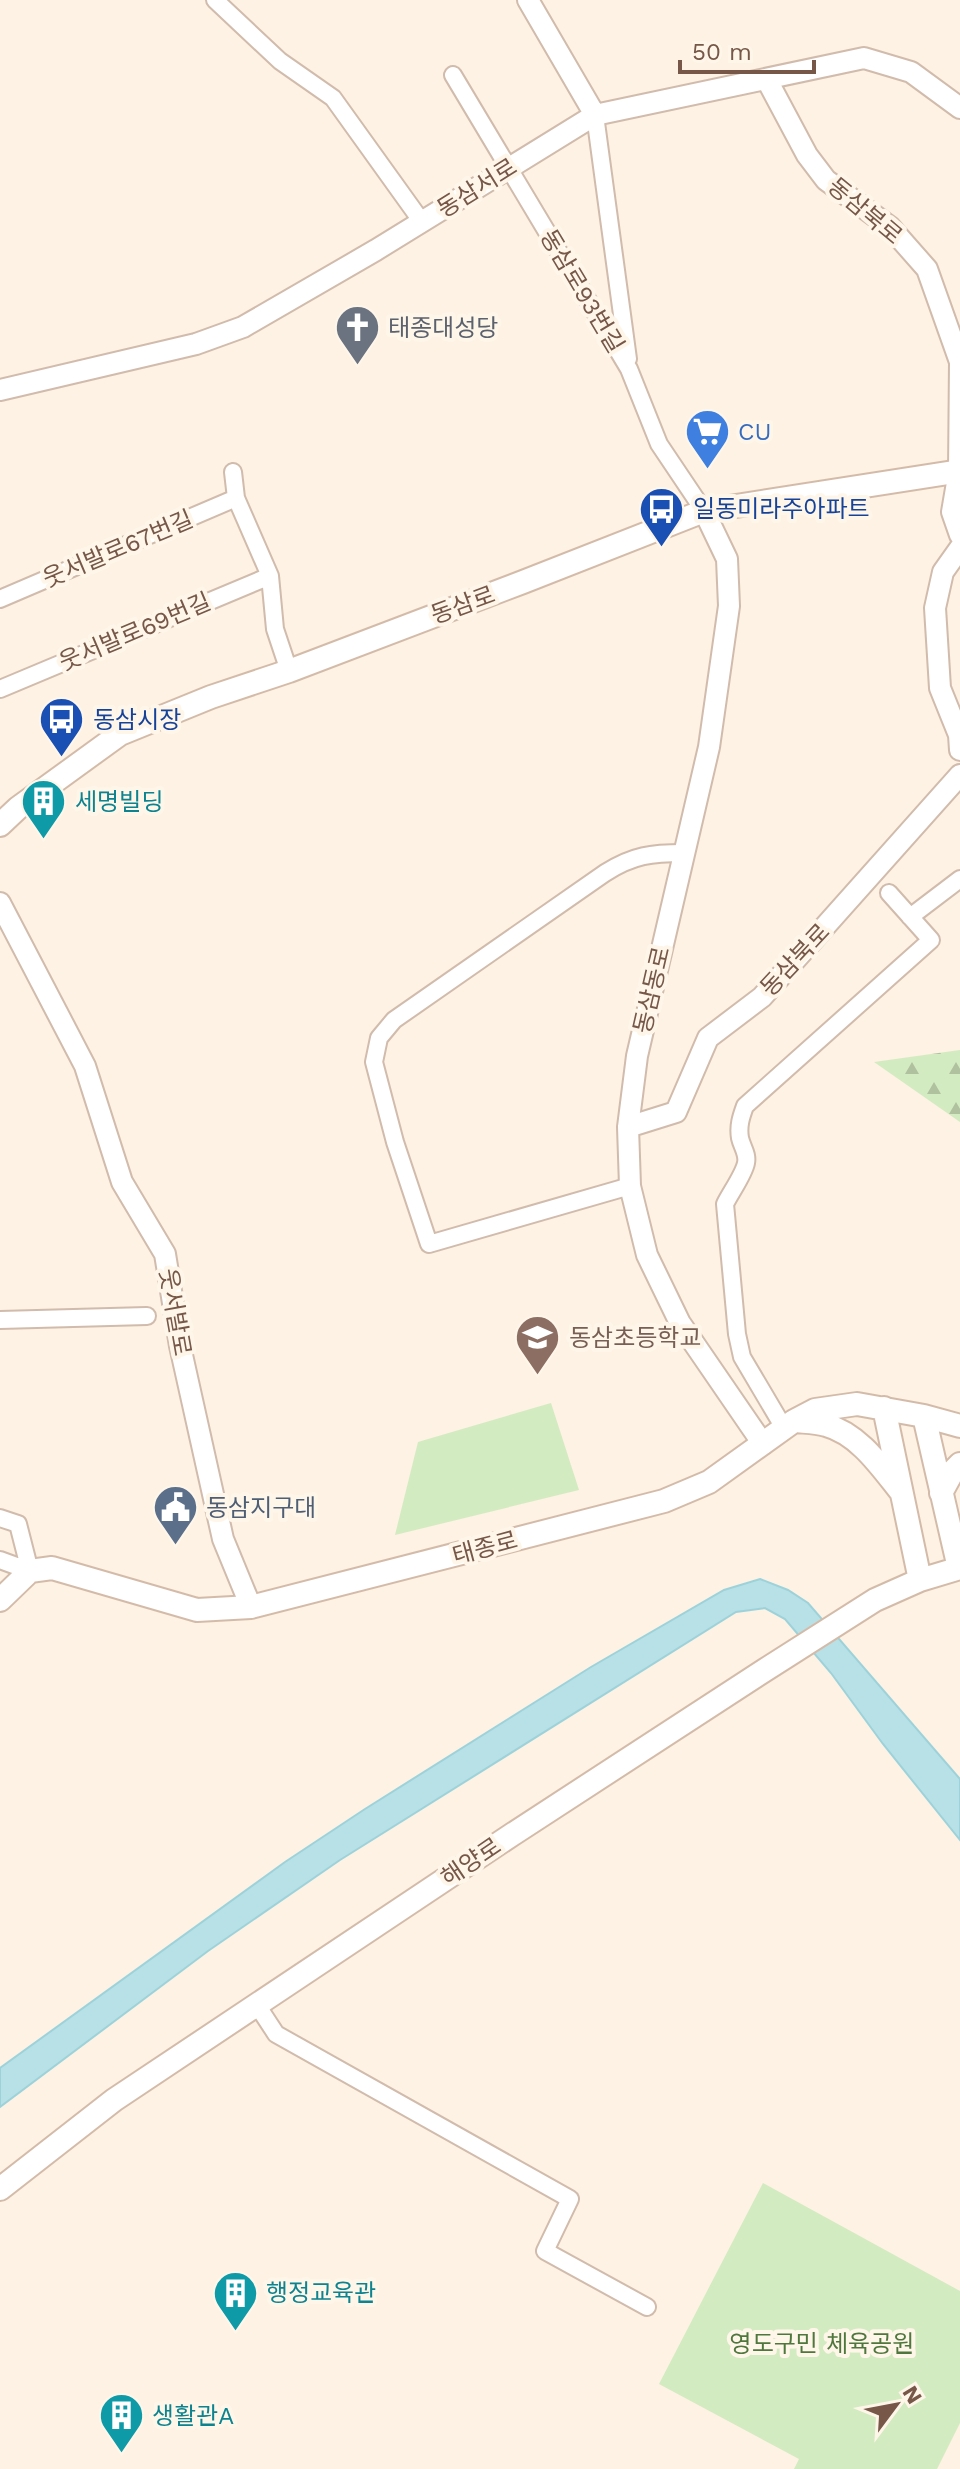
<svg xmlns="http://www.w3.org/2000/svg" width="960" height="2469" viewBox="0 0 960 2469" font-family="'Work Sans','Noto Sans KR',sans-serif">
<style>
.forest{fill:url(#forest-firs)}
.park{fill:#d3ebc1}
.water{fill:#b7e1e7;stroke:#9dd2da;stroke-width:2}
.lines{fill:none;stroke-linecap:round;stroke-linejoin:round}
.minor-casing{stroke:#d1bbac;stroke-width:20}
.tertiary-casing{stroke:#d1bbac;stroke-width:24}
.secondary-casing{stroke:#d4bba9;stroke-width:26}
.minor{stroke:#fff;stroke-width:16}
.tertiary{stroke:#fff;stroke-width:20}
.secondary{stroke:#fff;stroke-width:22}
.labels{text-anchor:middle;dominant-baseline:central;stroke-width:8;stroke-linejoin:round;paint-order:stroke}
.street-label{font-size:24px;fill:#765748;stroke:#fff6ea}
.worship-label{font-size:24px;fill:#5b616d;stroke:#fff6ea;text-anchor:start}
.shop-label{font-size:24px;fill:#366cbe;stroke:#fff6ea;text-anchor:start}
.transit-label{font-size:24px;fill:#164399;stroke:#fff6ea;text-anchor:start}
.culture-label{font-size:24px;fill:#0d838f;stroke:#fff6ea;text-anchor:start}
.education-label{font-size:24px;fill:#785e54;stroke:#fff6ea;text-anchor:start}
.service-label{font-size:24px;fill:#4e5e75;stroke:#fff6ea;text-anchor:start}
.park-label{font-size:24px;fill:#4f773d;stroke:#fff6ea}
</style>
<defs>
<pattern id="forest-firs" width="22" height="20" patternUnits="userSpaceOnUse" patternTransform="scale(2)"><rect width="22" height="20" fill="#d3ebc1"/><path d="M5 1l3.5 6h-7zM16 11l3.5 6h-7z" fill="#b0c19f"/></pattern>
</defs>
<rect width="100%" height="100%" fill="#fdf2e3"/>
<path class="forest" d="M 960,1050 L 960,1122 L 874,1062 Z"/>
<path class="park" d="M 551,1403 L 579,1490 L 395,1535 L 418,1442 Z
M 763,2183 L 960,2291 L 960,2423 L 937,2469 L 794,2469 L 799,2459 L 659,2384 Z"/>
<path class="water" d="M 760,1579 L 788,1590 L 808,1603 L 960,1779 L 960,1840 L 883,1744 L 831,1673 L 785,1619 L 765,1608 L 736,1612 L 340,1860 L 208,1951 L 0,2107 L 0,2068 L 285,1862 L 365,1809 L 591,1667 L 724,1590 Z"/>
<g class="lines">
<defs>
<path id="minor" d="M 215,0 L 280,61 L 333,98 L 422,222
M 453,75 L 629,369 L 659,444 L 704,511
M 595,115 L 628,359
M 233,472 L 236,498 L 270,576 L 275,629 L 289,671
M 0,599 L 236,498
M 0,689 L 270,576
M 910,917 L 960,879
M 630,1186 L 429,1244 L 395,1142 L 374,1062 L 379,1038 L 394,1020 L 605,873 C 633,855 652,853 684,853
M 0,1320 L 147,1316
M 784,1428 L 742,1357 L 737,1334 L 725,1204 C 731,1192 744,1174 746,1163 C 748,1154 742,1147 740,1138 C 738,1126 741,1117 745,1106 L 931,940 L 889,893
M 0,1518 L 18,1524 L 30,1571
M 0,1560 L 30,1571
M 257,2005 L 276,2034 L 570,2199 L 545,2251 L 647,2307"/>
<path id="tertiary" d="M 528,0 L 595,115
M 767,80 L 807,155 L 826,180 L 890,227 L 927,269 L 960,362 L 959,471 L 952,512 L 960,535
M 0,390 L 196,344 L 243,327 L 376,250 L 595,115 L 864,58 L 911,72 L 960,108
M 704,511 L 727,559 L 729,606 L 709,747 L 637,1056 L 628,1127 L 630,1186 L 647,1255 L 680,1323 L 763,1444
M 960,548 L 943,572 L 935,608 L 940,688 L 959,735 L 960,750
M 0,903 L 85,1066 L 122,1182 L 165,1254 L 180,1346 L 223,1539 L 251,1607
M 628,1127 L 676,1112 L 708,1038 L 762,997 L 960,775"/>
<path id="secondary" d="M 0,825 L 18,808 L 120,734 L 211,697 L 289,671 L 523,582 L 704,511 L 960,471
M 884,1408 L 920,1580
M 924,1416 L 959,1568
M 795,1421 C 805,1422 817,1422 826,1425 C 859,1434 881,1467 901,1492
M 941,1493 L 953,1471 L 960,1464
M 0,1600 L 30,1571 L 52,1568 L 197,1610 L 251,1607 L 664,1501 L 709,1482 L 794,1421 L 815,1410 L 857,1404 L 924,1416 L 960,1426
M 0,2189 L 114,2100 L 513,1834 L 765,1670 L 875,1600 L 920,1580 L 960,1568"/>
</defs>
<use href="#minor" class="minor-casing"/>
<use href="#tertiary" class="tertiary-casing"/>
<use href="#secondary" class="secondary-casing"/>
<use href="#minor" class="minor"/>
<use href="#tertiary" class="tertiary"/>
<use href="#secondary" class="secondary"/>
</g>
<defs>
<symbol id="church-pin" viewBox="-11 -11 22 30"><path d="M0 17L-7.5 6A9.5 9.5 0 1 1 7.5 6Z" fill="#6b7280" stroke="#fff6ea"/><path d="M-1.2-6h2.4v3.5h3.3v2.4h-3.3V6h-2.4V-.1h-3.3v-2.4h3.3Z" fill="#fff"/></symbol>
<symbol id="supermarket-pin" viewBox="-11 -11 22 30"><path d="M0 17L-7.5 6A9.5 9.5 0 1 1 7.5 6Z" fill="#3f7fe0" stroke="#fff6ea"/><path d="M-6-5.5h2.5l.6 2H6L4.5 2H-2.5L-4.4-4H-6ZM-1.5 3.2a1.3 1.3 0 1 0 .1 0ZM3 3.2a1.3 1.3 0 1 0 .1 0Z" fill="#fff"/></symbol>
<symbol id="bus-pin" viewBox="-11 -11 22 30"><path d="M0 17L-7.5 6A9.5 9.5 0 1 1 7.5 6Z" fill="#1a4fb4" stroke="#fff6ea"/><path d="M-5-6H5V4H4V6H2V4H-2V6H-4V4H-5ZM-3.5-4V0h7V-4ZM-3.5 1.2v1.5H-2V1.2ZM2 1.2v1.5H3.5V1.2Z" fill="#fff"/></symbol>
<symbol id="building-pin" viewBox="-11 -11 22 30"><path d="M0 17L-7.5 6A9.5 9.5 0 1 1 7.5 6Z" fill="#0f9aa8" stroke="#fff6ea"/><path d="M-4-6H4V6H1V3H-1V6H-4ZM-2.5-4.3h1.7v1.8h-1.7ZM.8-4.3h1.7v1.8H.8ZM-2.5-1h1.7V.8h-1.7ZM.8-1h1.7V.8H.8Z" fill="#fff"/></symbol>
<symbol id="school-pin" viewBox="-11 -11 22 30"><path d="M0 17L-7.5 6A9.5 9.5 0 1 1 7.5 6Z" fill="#8d6e63" stroke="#fff6ea"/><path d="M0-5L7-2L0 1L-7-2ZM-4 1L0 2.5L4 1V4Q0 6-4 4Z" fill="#fff"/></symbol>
<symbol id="civic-pin" viewBox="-11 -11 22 30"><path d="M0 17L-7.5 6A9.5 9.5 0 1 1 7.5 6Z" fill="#5c6f8a" stroke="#fff6ea"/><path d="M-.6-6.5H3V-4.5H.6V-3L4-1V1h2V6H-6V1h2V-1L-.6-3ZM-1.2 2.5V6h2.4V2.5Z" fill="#fff"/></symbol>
</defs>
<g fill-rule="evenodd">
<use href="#church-pin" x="332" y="302" width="51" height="69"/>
<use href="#supermarket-pin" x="682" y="406" width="51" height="69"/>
<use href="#bus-pin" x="636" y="484" width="51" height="69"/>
<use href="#bus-pin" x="36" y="694" width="51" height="69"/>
<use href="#building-pin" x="18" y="776" width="51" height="69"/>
<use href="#school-pin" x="512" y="1312" width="51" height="69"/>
<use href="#civic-pin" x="150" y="1482" width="51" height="69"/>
<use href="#building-pin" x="210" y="2268" width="51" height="69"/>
<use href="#building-pin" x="96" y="2390" width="51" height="69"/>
</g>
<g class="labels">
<g class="street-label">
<text transform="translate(477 188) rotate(-32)">동삼서로</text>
<text transform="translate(865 211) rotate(40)">동삼북로</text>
<text transform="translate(582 291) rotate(59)">동삼로93번길</text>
<text transform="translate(118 549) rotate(-23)">웃서발로67번길</text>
<text transform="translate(463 605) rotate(-20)">동삼로</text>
<text transform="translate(135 632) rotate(-23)">웃서발로69번길</text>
<text transform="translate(795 960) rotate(-47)">동삼북로</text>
<text transform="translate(652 990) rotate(-77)">동삼동로</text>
<text transform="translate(175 1312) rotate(80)">웃서발로</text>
<text transform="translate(485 1548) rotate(-15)">태종로</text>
<text transform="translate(471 1862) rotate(-34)">해양로</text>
</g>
<g class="worship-label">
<text x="388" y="328">태종대성당</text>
</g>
<g class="shop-label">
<text x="738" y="432">CU</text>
</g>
<g class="transit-label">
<text x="693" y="509">일동미라주아파트</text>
<text x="93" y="720">동삼시장</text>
</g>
<g class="culture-label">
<text x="75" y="802">세명빌딩</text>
<text x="266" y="2293">행정교육관</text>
<text x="152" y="2416">생활관A</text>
</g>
<g class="education-label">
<text x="569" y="1338">동삼초등학교</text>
</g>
<g class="service-label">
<text x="206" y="1508">동삼지구대</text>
</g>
<g class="park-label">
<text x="822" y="2344">영도구민 체육공원</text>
</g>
</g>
<g transform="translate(896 2405) rotate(58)" stroke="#fff6ea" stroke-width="6" paint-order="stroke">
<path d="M0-6L14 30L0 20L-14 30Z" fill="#765748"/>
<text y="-12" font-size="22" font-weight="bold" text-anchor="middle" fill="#765748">N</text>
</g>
<path d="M680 60v12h134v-12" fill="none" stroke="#765748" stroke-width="4"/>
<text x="692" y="60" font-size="24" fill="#765748" stroke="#fff6ea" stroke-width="6" paint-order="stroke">50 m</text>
</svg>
